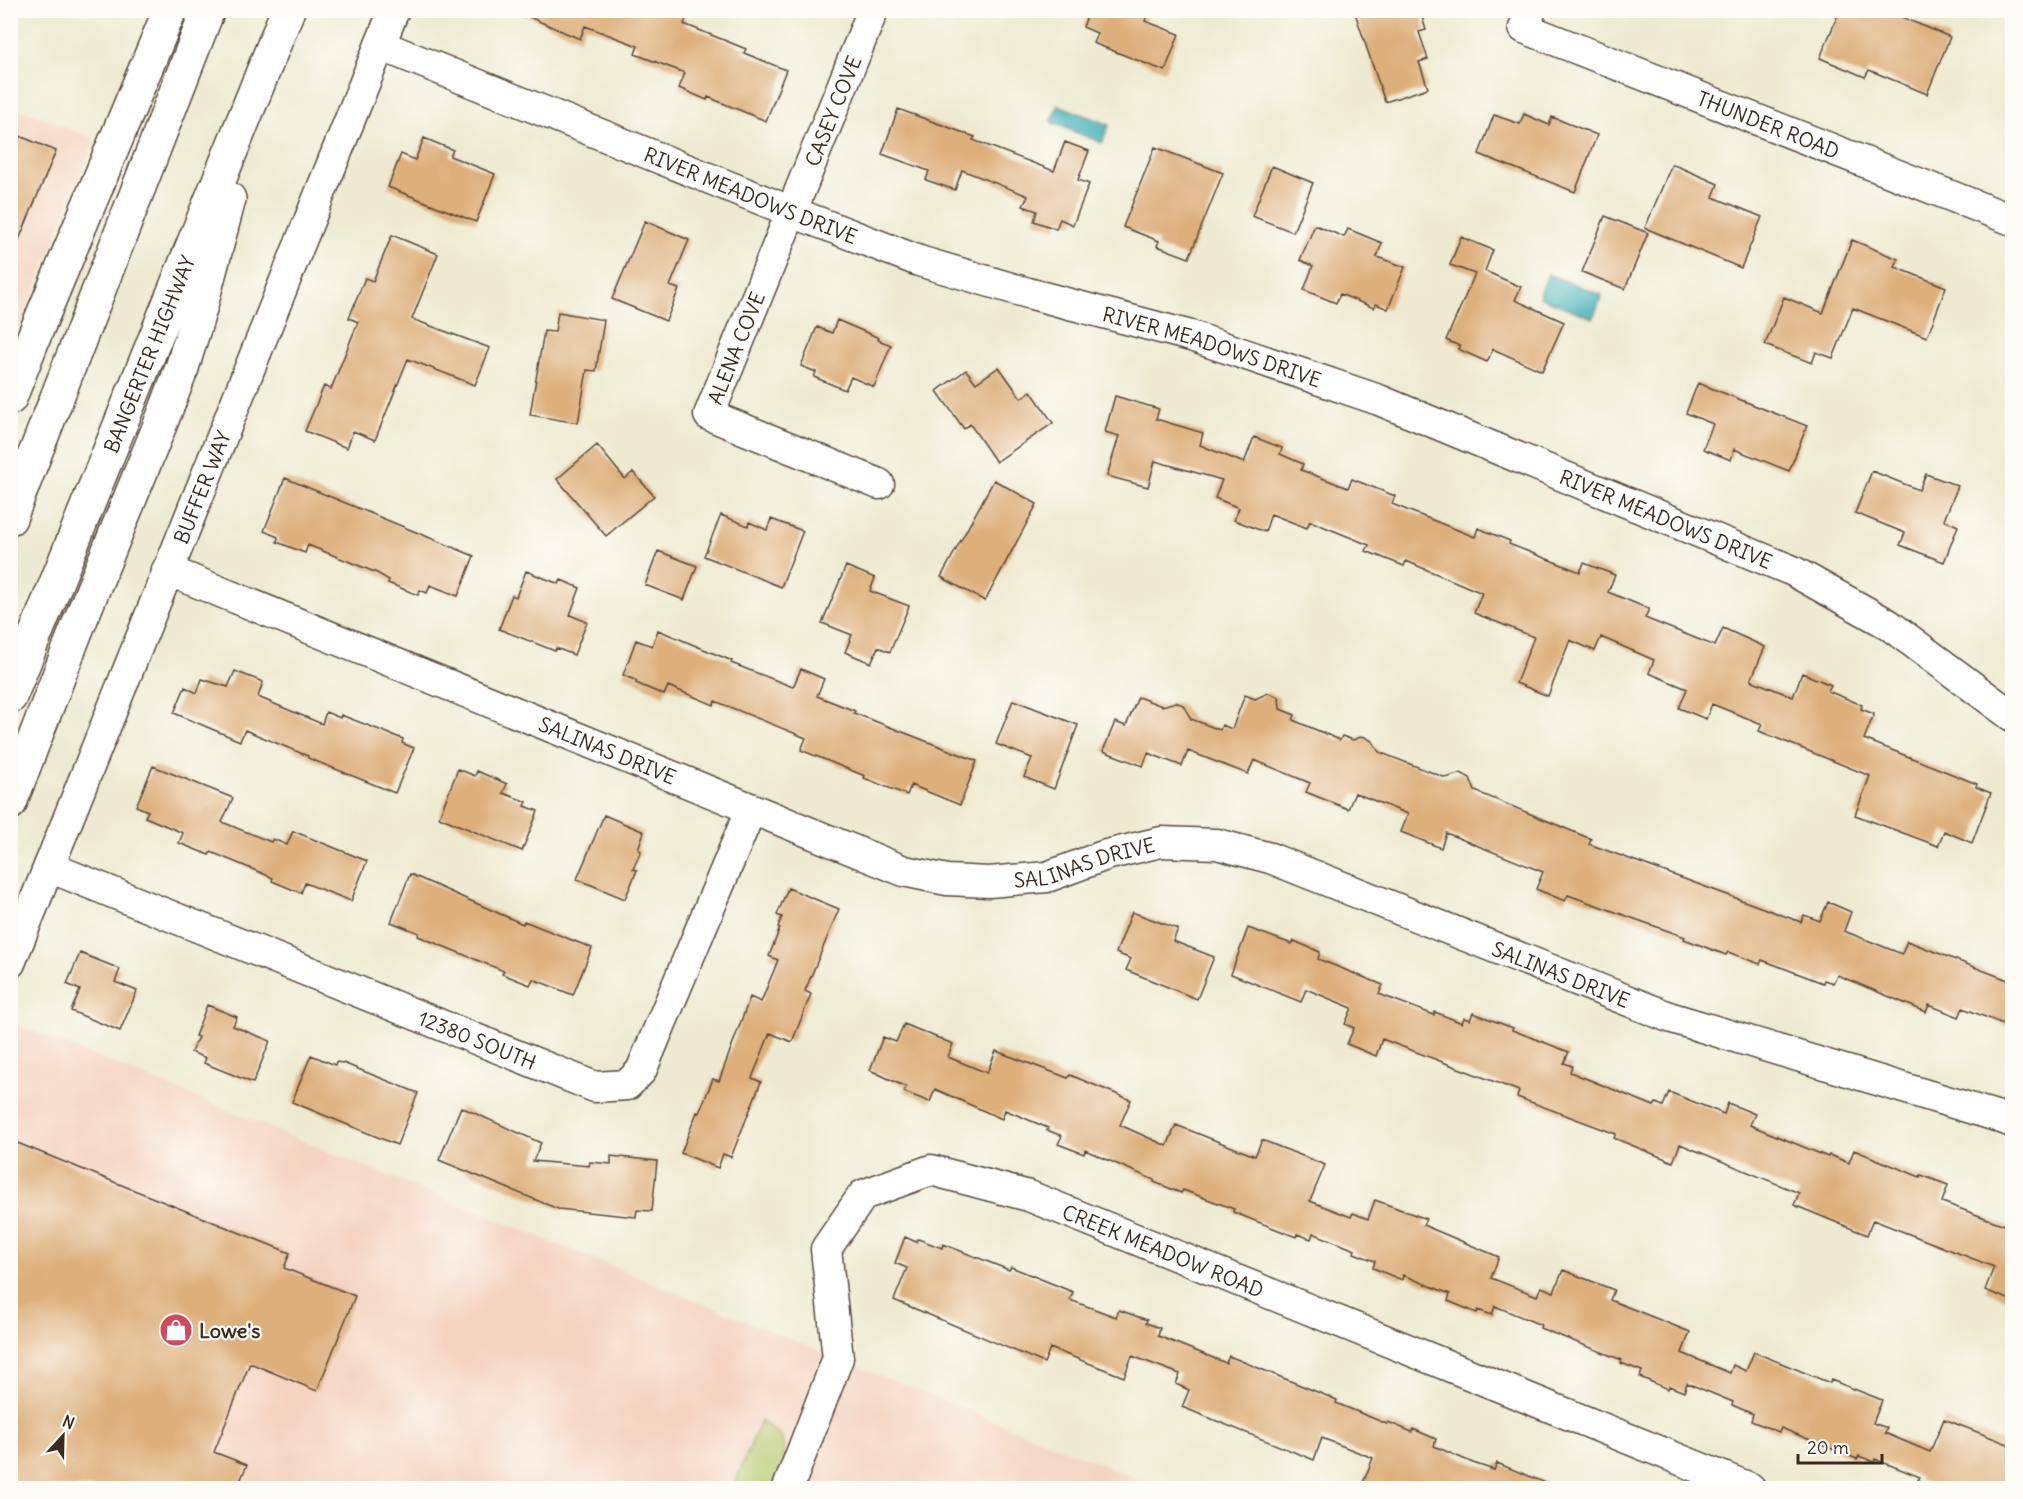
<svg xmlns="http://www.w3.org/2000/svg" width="2023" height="1499" viewBox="0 0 2023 1499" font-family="Delius,sans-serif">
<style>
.built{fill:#f4d3c0}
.green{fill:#b5c86c;stroke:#787945;stroke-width:1.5}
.water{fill:#3fb0b6;stroke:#3d6d6a;stroke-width:1.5}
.building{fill:#ddaf7a}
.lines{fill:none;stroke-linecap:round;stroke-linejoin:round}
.street-casing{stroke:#564739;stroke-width:33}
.highway-casing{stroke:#564739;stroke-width:36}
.street{stroke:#fff;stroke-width:30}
.highway{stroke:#fff;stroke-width:33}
.labels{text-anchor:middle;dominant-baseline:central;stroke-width:4.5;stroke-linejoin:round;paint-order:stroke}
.street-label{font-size:20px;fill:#3b2a1e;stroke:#fdfcf7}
.poi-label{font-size:20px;font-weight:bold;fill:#3b2a1e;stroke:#fdfcf7;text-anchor:start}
</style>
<rect width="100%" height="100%" fill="#fdfcf7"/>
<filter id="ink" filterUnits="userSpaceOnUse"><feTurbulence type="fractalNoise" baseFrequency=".0167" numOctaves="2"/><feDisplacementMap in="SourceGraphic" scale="12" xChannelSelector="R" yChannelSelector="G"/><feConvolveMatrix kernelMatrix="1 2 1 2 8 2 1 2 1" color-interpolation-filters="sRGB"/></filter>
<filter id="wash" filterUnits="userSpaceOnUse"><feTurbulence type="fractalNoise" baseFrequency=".008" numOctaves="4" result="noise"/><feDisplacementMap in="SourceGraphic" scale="24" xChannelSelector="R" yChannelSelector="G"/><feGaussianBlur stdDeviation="1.35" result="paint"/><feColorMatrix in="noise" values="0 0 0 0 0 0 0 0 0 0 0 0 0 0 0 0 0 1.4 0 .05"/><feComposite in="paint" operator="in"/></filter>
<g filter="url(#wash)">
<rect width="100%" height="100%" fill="#eeead1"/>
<path class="built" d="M 11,105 L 95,139 L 11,350 Z
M 10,1022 L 889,1379 L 1161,1488 L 11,1488 Z"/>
<path class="green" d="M 761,1420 L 782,1438 L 786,1469 L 778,1488 L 733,1488 Z"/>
<path class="water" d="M 1058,105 L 1109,125 L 1102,143 L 1051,122 Z
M 1548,274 L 1602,295 L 1593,318 L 1539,297 Z"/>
<g id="blocks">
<path class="building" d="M 513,10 L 664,10 L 686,19 L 684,24 L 746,49 L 744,53 L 786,70 L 766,121 L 708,97 L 707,100 L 679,88 L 685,73 L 635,54 L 638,46 L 585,26 L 580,39 Z
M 1089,10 L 1149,10 L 1145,21 L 1179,34 L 1165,71 L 1093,43 L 1097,33 L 1083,27 Z
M 1354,10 L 1420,10 L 1426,30 L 1419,32 L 1428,59 L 1419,62 L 1428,88 L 1385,102 Z
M 1840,10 L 1901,10 L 1899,16 L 1950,37 L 1927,94 L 1869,70 L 1865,77 L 1820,58 Z
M 898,109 L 975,137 L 973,140 L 1054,171 L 1065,142 L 1089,151 L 1078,180 L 1089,184 L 1073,225 L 1060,219 L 1056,229 L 1034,221 L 1037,211 L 1023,206 L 1028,196 L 962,170 L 955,190 L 926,180 L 929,171 L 882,154 Z
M 1524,114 L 1549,125 L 1552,117 L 1597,135 L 1575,192 L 1479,154 L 1494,115 L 1520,124 Z
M 10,132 L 56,151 L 11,259 L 10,259 Z
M 424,138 L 453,150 L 450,156 L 495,174 L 476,222 L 388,187 L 401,154 L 415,160 Z
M 1155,147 L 1223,173 L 1189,258 L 1157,246 L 1159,241 L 1123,227 Z
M 1672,164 L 1718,184 L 1713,197 L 1762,217 L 1741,268 L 1645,228 Z
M 1272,166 L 1313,183 L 1293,232 L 1252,216 Z
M 1605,216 L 1648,233 L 1625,289 L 1582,272 Z
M 645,221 L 689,240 L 670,286 L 679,289 L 666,321 L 612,299 Z
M 1315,225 L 1344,237 L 1348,229 L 1382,243 L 1377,257 L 1405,267 L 1388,309 L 1376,304 L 1374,308 L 1340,294 L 1336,303 L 1304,290 L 1313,266 L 1300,260 Z
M 392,235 L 438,254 L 412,319 L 490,348 L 475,385 L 408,359 L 375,440 L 353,431 L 347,448 L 305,431 L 324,386 L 331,389 L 358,322 L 349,318 L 365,278 L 373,281 Z
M 1461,237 L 1493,250 L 1485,271 L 1521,287 L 1515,300 L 1564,322 L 1542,371 L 1493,349 L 1487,362 L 1458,349 L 1460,346 L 1446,340 L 1475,274 L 1450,265 Z
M 1852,240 L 1898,259 L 1895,267 L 1946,287 L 1927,337 L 1853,308 L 1833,358 L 1816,352 L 1812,363 L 1765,345 L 1784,297 L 1823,313 Z
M 558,312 L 604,320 L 596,371 L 587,370 L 578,423 L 530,415 L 544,331 L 555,332 Z
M 837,320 L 879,338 L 878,340 L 891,345 L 874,387 L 851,377 L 845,390 L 814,377 L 816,372 L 801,366 L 817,327 L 832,333 Z
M 999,367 L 1021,398 L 1031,391 L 1053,423 L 996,462 L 970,424 L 964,429 L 937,391 L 966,370 L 976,383 Z
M 1698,383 L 1807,426 L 1789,471 L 1734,449 L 1731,460 L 1703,449 L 1713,424 L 1686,413 Z
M 1115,396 L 1159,409 L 1156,419 L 1203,433 L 1200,445 L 1244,463 L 1254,437 L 1282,448 L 1280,454 L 1303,464 L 1301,470 L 1348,488 L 1352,479 L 1395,496 L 1392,504 L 1475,537 L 1478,528 L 1510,541 L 1509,544 L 1580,572 L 1584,563 L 1615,575 L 1608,592 L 1649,609 L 1645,618 L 1715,646 L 1723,628 L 1765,647 L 1751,680 L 1793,697 L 1802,673 L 1831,685 L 1828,691 L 1862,705 L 1861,709 L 1874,714 L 1864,739 L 1977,784 L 1976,787 L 1991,793 L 1972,843 L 1944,831 L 1938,846 L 1855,815 L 1870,776 L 1759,731 L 1762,724 L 1712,704 L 1706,719 L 1679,708 L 1687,689 L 1649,673 L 1654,660 L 1601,637 L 1595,651 L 1570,640 L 1548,696 L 1516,683 L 1534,637 L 1474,613 L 1482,593 L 1406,561 L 1404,566 L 1366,551 L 1369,545 L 1310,521 L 1307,528 L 1271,514 L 1265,532 L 1234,520 L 1239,508 L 1215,498 L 1222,480 L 1155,461 L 1148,487 L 1107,476 L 1119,436 L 1105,432 Z
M 597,445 L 625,479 L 633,472 L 654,496 L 606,536 L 557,479 Z
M 1872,471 L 1919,490 L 1926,474 L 1958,486 L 1944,520 L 1958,526 L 1944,562 L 1900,545 L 1905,533 L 1855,513 Z
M 285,478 L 474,556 L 458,596 L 430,585 L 427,593 L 420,590 L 418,595 L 388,583 L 389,580 L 377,573 L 308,545 L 305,553 L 277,542 L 278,537 L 264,531 Z
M 994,480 L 1037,504 L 985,601 L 941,577 Z
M 721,515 L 748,526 L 749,522 L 767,530 L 771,519 L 803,531 L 781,587 L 704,556 Z
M 658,551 L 697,566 L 684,600 L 645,585 Z
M 846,566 L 875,578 L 870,591 L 909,606 L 890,652 L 878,647 L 871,663 L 845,652 L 852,635 L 822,623 Z
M 526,571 L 559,584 L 561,580 L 580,588 L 570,615 L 587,622 L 574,655 L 556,648 L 555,651 L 499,629 L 512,595 L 516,597 Z
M 658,630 L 732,661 L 731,663 L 793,687 L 801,669 L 824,679 L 817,696 L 855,711 L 854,713 L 977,761 L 960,805 L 911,785 L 907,795 L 864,778 L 865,776 L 801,750 L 806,738 L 715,701 L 714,705 L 668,686 L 664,695 L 636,683 L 637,681 L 623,675 L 636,640 L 652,646 Z
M 235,671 L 263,682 L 258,697 L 322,724 L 326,712 L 340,718 L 341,715 L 403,739 L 402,743 L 414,748 L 395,793 L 308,758 L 308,756 L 245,730 L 240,741 L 174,713 L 185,687 L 197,693 L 202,679 L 228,687 Z
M 1268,693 L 1279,697 L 1280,709 L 1295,715 L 1293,720 L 1340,740 L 1342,736 L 1353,740 L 1363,736 L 1372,741 L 1379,752 L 1446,778 L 1461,773 L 1470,778 L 1475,791 L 1591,839 L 1589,844 L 1801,922 L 1804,915 L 1820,921 L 1828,902 L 1851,912 L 1844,931 L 1902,954 L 1907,941 L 2013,982 L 2013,1028 L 1963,1008 L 1959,1017 L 1929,1005 L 1926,1012 L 1837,975 L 1833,983 L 1824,980 L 1823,983 L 1762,960 L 1760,964 L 1728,952 L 1726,955 L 1684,939 L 1685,937 L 1568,895 L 1565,901 L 1536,889 L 1543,872 L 1446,833 L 1441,848 L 1401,832 L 1408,814 L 1355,793 L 1348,809 L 1306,792 L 1310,783 L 1254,760 L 1248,774 L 1188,751 L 1182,766 L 1148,753 L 1143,766 L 1103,751 L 1115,722 L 1126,726 L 1138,697 L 1162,706 L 1176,702 L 1183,705 L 1191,719 L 1220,730 L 1222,725 L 1232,729 L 1245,695 L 1255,699 Z
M 1013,700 L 1078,725 L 1054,789 L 1024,777 L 1032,758 L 996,744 Z
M 153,766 L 233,798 L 222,822 L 271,842 L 273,839 L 287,845 L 293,831 L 367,861 L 351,901 L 305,883 L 301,893 L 272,881 L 273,878 L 259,872 L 211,852 L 209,855 L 179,843 L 183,833 L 145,817 L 148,811 L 136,806 Z
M 458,769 L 475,776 L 477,771 L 507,784 L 503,793 L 527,802 L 525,806 L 538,811 L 522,851 L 439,817 Z
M 604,815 L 644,832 L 638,849 L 641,851 L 633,869 L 637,870 L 625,899 L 577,879 Z
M 410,874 L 523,924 L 524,921 L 592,948 L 573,995 L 533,979 L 530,985 L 502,974 L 504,971 L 418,936 L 419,933 L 391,922 Z
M 788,888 L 839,909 L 805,991 L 811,994 L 792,1042 L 770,1033 L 752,1078 L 761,1082 L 731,1157 L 723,1154 L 718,1168 L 681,1153 L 697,1112 L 699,1113 L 713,1079 L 719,1081 L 750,997 L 761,1002 L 778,960 L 769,956 L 780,928 L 778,927 L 782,917 L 777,915 Z
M 1132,912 L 1178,929 L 1173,941 L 1214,957 L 1197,999 L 1126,970 L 1131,959 L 1116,953 Z
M 1248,928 L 1292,944 L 1294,941 L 1320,952 L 1318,959 L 1383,985 L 1379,994 L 1434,1015 L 1435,1012 L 1462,1023 L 1464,1018 L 1470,1020 L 1473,1013 L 1513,1028 L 1512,1030 L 1569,1052 L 1564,1063 L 1572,1066 L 1570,1072 L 1654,1106 L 1656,1103 L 1663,1106 L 1669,1092 L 1724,1114 L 1728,1103 L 1755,1114 L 1750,1125 L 1828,1157 L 1829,1155 L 1849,1163 L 1854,1150 L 1920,1177 L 1921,1175 L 1948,1185 L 1942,1202 L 2010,1227 L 2013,1223 L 2013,1301 L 1985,1290 L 1994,1267 L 1873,1220 L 1867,1235 L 1794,1205 L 1799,1193 L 1680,1144 L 1673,1162 L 1614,1138 L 1616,1134 L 1517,1097 L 1519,1091 L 1382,1039 L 1376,1056 L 1347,1044 L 1354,1028 L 1345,1024 L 1352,1008 L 1306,989 L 1301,1002 L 1231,974 Z
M 80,953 L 120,969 L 115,982 L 137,991 L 120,1031 L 71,1011 L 80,990 L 67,984 Z
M 207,1005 L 237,1017 L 233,1026 L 270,1041 L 253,1083 L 204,1063 L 206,1058 L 191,1052 L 198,1037 L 195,1036 Z
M 904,1024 L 953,1044 L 948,1057 L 987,1073 L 996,1051 L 1068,1078 L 1070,1075 L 1131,1100 L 1120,1125 L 1167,1146 L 1176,1125 L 1255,1156 L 1262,1140 L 1325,1165 L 1310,1201 L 1351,1217 L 1353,1213 L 1368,1219 L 1375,1200 L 1426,1219 L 1423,1225 L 1499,1257 L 1491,1278 L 1537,1296 L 1541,1287 L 1554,1292 L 1563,1270 L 1614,1290 L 1610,1300 L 1690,1332 L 1682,1353 L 1730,1373 L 1733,1365 L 1746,1371 L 1754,1352 L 1830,1383 L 1831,1380 L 1882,1400 L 1873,1423 L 1887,1428 L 1885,1433 L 1930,1452 L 1944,1419 L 2013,1446 L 2013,1488 L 1938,1488 L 1918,1480 L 1920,1477 L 1875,1459 L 1874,1462 L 1859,1456 L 1857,1459 L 1781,1428 L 1779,1432 L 1751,1421 L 1753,1414 L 1732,1405 L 1733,1402 L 1687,1383 L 1684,1392 L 1669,1386 L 1668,1389 L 1640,1377 L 1642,1371 L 1621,1363 L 1622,1360 L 1540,1328 L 1541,1325 L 1495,1306 L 1492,1315 L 1478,1310 L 1477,1313 L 1448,1301 L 1450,1294 L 1403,1275 L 1402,1280 L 1373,1268 L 1375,1261 L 1354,1253 L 1355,1250 L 1313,1233 L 1311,1239 L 1297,1234 L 1296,1237 L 1233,1212 L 1234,1209 L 1183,1190 L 1181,1193 L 1154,1182 L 1154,1180 L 1085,1150 L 1084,1154 L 1058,1144 L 1062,1136 L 1047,1130 L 1048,1128 L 1005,1110 L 1002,1119 L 935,1089 L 930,1102 L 904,1092 L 906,1087 L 870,1070 L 883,1037 L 896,1042 Z
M 311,1055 L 335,1065 L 336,1062 L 343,1063 L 418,1093 L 397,1145 L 292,1102 Z
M 461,1107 L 541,1143 L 533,1161 L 589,1166 L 590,1162 L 611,1164 L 611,1156 L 657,1161 L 652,1211 L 637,1210 L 636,1217 L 558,1209 L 439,1160 Z
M 10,1140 L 290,1253 L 284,1268 L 355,1296 L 317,1391 L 250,1363 L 214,1452 L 247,1465 L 237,1488 L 10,1488 Z
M 905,1237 L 916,1242 L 918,1239 L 942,1248 L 943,1244 L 1009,1270 L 1011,1267 L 1073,1292 L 1070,1300 L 1116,1317 L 1119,1310 L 1147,1320 L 1146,1323 L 1160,1328 L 1158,1336 L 1226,1363 L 1229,1356 L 1337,1400 L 1336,1403 L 1387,1424 L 1388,1422 L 1412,1432 L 1413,1429 L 1436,1439 L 1434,1446 L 1473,1463 L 1494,1470 L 1497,1463 L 1558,1488 L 1377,1488 L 1363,1483 L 1373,1458 L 1322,1438 L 1314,1460 L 1182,1407 L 1189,1390 L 1176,1384 L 1180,1374 L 1132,1356 L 1124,1377 L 1050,1348 L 1044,1363 L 894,1300 L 907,1268 L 895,1263 Z"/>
</g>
</g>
<g filter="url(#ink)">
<use href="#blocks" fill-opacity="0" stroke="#564739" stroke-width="1.5"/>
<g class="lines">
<defs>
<g id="street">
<path d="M 873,10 L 709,415 L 879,484"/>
<path id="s1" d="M 1531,10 L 1524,28 L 2012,220"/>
<path id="s2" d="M 380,45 L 792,212 L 919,261 L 1028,293 L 1191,336 L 1379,400 L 1793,571 L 1888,624 L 2012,716"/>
<path id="s3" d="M 167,570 L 904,871 L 947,880 L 989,882 L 1047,877 L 1106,855 L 1161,842 L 1217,844 L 1270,858 L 1669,1017 L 1996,1116 L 2012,1122"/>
<path id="s4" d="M 49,867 L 595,1087 L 627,1085 L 641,1071 L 751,809"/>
<path id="s5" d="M 10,963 L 394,10"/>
<path id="s6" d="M 788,1488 L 838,1358 L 826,1249 L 863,1195 L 931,1170 L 1029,1196 L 1750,1488"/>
</g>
<g id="highway">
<path d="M 10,398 L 35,334 L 170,10"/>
<path d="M 10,518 L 208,10"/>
<path id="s7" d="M 10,697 L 288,10"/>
<path d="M 10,803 L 76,631 L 160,425 L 182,368 L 200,309 L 229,199"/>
</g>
</defs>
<use href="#street" class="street-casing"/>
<use href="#highway" class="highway-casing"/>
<use href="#street" class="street"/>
<use href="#highway" class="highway"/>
</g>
</g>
<defs>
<symbol id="shop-disc" viewBox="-11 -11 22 22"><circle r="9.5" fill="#d1495b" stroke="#fdfcf7"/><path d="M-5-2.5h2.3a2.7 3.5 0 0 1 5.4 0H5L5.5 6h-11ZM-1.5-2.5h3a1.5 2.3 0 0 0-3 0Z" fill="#fff"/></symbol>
</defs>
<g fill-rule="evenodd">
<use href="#shop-disc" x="157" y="1311" width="38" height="38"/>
</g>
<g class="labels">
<g class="street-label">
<text transform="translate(833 111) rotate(-68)">CASEY COVE</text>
<text stroke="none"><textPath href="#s1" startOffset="282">THUNDER ROAD</textPath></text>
<text stroke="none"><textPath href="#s2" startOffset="400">RIVER MEADOWS DRIVE</textPath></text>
<text stroke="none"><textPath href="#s2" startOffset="886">RIVER MEADOWS DRIVE</textPath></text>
<text transform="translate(736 348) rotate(-68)">ALENA COVE</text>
<text stroke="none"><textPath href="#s7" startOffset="370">BANGERTER HIGHWAY</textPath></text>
<text stroke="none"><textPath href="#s5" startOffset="513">BUFFER WAY</textPath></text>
<text stroke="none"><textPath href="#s2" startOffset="1372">RIVER MEADOWS DRIVE</textPath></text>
<text stroke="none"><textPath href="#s3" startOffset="476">SALINAS DRIVE</textPath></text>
<text stroke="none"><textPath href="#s3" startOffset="980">SALINAS DRIVE</textPath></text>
<text stroke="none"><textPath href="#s3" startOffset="1484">SALINAS DRIVE</textPath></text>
<text stroke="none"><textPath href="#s4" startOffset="462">12380 SOUTH</textPath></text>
<text stroke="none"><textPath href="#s6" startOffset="633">CREEK MEADOW ROAD</textPath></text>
</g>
<g class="poi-label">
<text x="199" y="1330">Lowe's</text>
</g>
</g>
<rect width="2023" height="1499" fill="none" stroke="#fdfcf7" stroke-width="36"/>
<g transform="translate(63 1436) rotate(22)" stroke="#fdfcf7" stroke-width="4.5" paint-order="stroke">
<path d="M0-4.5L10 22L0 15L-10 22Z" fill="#3b2a1e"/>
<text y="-9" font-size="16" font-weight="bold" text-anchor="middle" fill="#3b2a1e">N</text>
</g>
<path d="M1798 1454v9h84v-9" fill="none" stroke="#3b2a1e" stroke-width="3"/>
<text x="1807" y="1454" font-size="18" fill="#3b2a1e" stroke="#fdfcf7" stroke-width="4.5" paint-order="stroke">20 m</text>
</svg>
